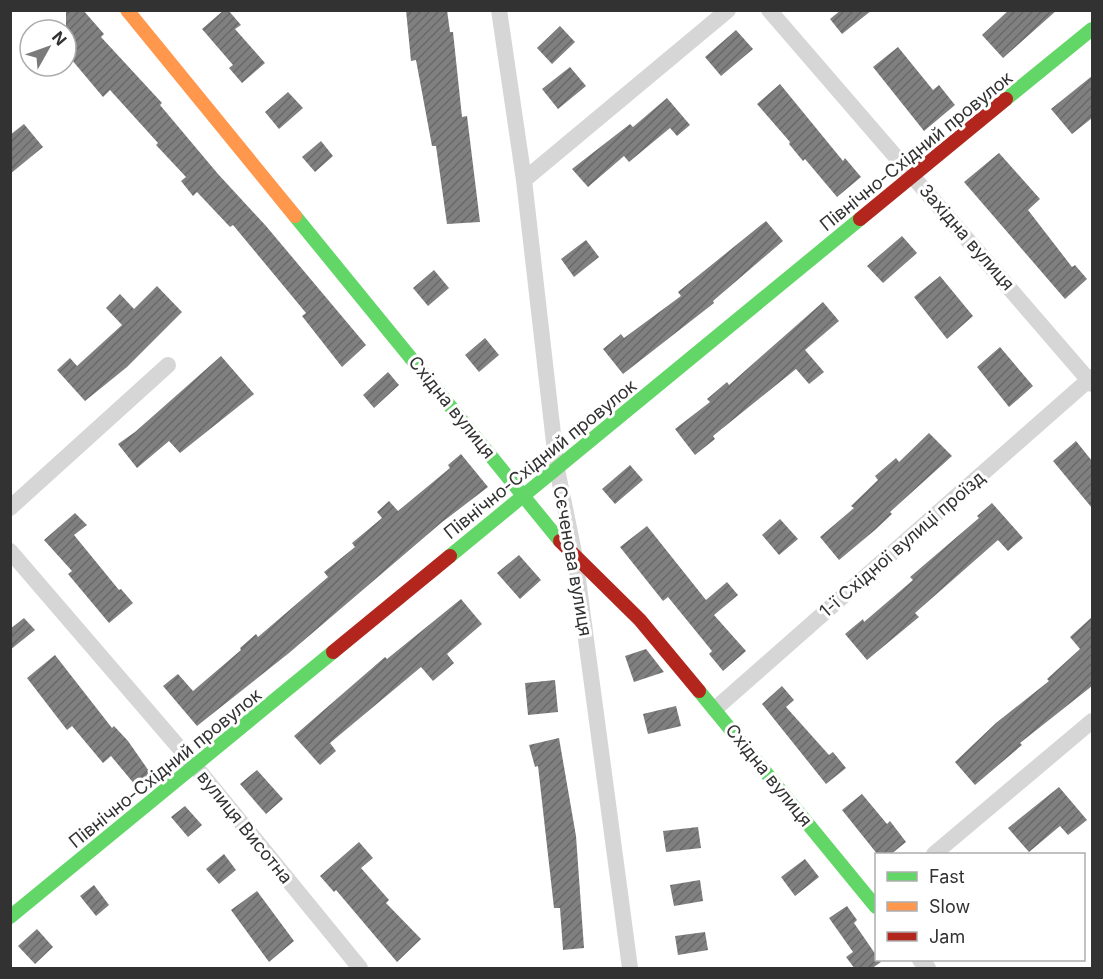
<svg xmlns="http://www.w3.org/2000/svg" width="1103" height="979" viewBox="0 0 1103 979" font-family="Inter,sans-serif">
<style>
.building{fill:url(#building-hatch)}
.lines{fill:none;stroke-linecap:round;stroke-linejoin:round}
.street{stroke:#d6d6d6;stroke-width:16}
.fast{stroke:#63d668;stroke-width:14}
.slow{stroke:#ff974d;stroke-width:14}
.jam{stroke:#b3261e;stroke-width:14}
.labels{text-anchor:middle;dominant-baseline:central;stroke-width:6;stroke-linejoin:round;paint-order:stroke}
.street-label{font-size:18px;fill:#323232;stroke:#fff}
</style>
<defs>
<pattern id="building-hatch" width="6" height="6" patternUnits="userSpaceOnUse" patternTransform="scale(1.5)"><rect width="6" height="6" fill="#808080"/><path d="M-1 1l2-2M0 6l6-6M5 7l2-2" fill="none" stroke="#696969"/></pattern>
</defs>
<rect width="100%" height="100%" fill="#fff"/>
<path class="building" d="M 66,10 L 83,10 L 104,34 L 101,37 L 162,103 L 160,105 L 218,174 L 266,226 L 366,345 L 342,367 L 302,316 L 306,313 L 233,225 L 230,227 L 197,192 L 193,196 L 181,181 L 186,177 L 156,145 L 158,143 L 110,90 L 103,97 L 66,53 Z
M 224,10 L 228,10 L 241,25 L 235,29 L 265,63 L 242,83 L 229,68 L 233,65 L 202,29 Z
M 406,10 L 447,10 L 450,32 L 453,32 L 462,117 L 467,116 L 480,222 L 447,224 L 436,146 L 432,146 L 416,60 L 411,61 Z
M 841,10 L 872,10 L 842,34 L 830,19 Z
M 1009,10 L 1057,10 L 1003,58 L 982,35 Z
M 560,26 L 575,42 L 552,64 L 537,48 Z
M 736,30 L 753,49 L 721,76 L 705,57 Z
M 898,47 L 933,90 L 939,85 L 955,105 L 924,131 L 873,67 Z
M 570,67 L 586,86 L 558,109 L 542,89 Z
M 1092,76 L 1092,118 L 1072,134 L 1051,109 Z
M 780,84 L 843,161 L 845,158 L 861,177 L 837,197 L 805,159 L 803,161 L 789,144 L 790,142 L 757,104 Z
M 288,92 L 303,108 L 279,129 L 265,112 Z
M 667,98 L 690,125 L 677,136 L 670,128 L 629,162 L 624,156 L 588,187 L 572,169 L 630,124 L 633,127 Z
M 24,124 L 43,147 L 10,174 L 10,135 Z
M 321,141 L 333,156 L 315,172 L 302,157 Z
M 999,153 L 1040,199 L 1028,210 L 1072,267 L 1075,265 L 1087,279 L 1065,299 L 964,182 Z
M 766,221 L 783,241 L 713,301 L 714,303 L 623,374 L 603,349 L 621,334 L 624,338 L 681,296 L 678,292 Z
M 902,236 L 917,253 L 883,283 L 867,266 Z
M 586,240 L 599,257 L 574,277 L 561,259 Z
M 434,270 L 449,288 L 428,306 L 413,288 Z
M 940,276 L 973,316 L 947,339 L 914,297 Z
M 157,286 L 182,312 L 127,367 L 85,401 L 57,370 L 70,358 L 77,366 L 122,325 L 106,308 L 120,294 L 134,309 Z
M 823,302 L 839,321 L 805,350 L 824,372 L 809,384 L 796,369 L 713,436 L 715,439 L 695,455 L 675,429 L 710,402 L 707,399 L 727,382 L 729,385 Z
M 485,338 L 499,355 L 479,372 L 465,355 Z
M 1000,347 L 1033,386 L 1009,407 L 977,367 Z
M 221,356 L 254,394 L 180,453 L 169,441 L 137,468 L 118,444 L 135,432 Z
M 388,372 L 399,385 L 374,408 L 363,395 Z
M 929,433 L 952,456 L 890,512 L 892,514 L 875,530 L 839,560 L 820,537 L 854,508 L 851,506 L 878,480 L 875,476 L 896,458 L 899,462 Z
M 1076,441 L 1092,461 L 1092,508 L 1053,461 Z
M 461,454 L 488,487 L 441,523 L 289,653 L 197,726 L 163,686 L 178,674 L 193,691 L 241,650 L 240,648 L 256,634 L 258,637 L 328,577 L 324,572 L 355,547 L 352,543 L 382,518 L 377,512 L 389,501 L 398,511 L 450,468 L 448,465 Z
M 630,465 L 643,480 L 615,504 L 602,489 Z
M 992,503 L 1023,538 L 1008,551 L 998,540 L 915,613 L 919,617 L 867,660 L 845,634 L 863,619 L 864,622 L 913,580 L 910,577 L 979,518 L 977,516 Z
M 75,513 L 87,525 L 74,535 L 119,590 L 121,589 L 133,603 L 109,623 L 68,574 L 72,571 L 44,540 Z
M 780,519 L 798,539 L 779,555 L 762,535 Z
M 647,526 L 706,600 L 727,582 L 738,595 L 714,615 L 746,651 L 723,671 L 709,654 L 712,651 L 668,597 L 663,601 L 620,547 Z
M 519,555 L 541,580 L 520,599 L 497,573 Z
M 461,599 L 482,624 L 447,654 L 454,663 L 433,681 L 421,667 L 330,743 L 336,751 L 320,765 L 294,736 L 385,657 L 387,659 Z
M 1092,617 L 1092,686 L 1020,743 L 1022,745 L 975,785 L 955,762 L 996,723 L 1049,681 L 1047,679 L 1080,649 L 1070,637 Z
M 24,618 L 35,630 L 10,650 L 10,629 Z
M 646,649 L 664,672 L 634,682 L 625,656 Z
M 55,655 L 112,728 L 114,726 L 128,741 L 151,774 L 136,786 L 111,756 L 103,763 L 72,726 L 67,730 L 27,678 Z
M 555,680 L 558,712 L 528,715 L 525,683 Z
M 782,686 L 794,700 L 786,707 L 829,755 L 833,752 L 846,768 L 826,784 L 762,704 Z
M 676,706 L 681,726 L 648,734 L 643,714 Z
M 559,738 L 576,836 L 584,948 L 563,950 L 560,908 L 554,908 L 538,766 L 535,767 L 529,745 Z
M 257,770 L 283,799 L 266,814 L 240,784 Z
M 1059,787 L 1087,820 L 1068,835 L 1060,826 L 1029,852 L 1008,828 Z
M 862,794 L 887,824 L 890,821 L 906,842 L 890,855 L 878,855 L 842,810 Z
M 185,806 L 202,825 L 188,837 L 171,817 Z
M 698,827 L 701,848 L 666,852 L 663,831 Z
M 359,842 L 373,858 L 361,868 L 389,900 L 386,903 L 421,939 L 397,962 L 336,890 L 334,892 L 320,876 Z
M 224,854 L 236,870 L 219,884 L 206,869 Z
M 805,859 L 819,877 L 795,896 L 781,877 Z
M 700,880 L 703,901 L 674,906 L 670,885 Z
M 94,885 L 109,905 L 96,916 L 80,896 Z
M 257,891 L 294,941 L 269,962 L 231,910 Z
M 847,906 L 857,920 L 854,923 L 876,955 L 876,960 L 881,962 L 871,969 L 855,969 L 846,957 L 853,952 L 829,918 Z
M 37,929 L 53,947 L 35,964 L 18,946 Z
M 705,932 L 708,950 L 678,955 L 675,936 Z"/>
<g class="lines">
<path class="street" d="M 499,10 L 524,180 L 557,469 L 575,557 L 630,968
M 769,10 L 1092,384
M 524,180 L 728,10
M 10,508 L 168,365
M 10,551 L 195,766 L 360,968
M 715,709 L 1092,377
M 934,854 L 1092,721
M 920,960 L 928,968"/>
<path class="fast" d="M 1006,99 L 1092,29
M 295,216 L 560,541
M 450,556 L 860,219
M 699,691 L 876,907
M 10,917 L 333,652"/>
<path class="slow" d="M 127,10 L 295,216"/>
<path class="jam" d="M 860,219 L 1006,99
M 560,541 L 640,620 L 699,691
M 333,652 L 450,556"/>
</g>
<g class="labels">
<g class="street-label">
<text transform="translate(916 151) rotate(-39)">Північно-Східний провулок</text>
<text transform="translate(967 237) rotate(49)">Західна вулиця</text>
<text transform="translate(452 407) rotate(51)">Східна вулиця</text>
<text transform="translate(540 459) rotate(-39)">Північно-Східний провулок</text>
<text transform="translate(902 544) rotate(-41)">1-ї Східної вулиці проїзд</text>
<text transform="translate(573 561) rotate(80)">Сєченова вулиця</text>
<text transform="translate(165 768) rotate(-39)">Північно-Східний провулок</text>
<text transform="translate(769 775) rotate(51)">Східна вулиця</text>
<text transform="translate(245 827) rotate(51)">вулиця Висотна</text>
</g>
</g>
<rect width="1103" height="979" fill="none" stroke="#323232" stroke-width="24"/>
<rect x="875" y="853" width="210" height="108" fill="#ffffff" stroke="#adadad" stroke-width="1.5"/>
<rect x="887" y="872" width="30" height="9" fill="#63d668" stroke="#adadad" stroke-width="1.5"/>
<text x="929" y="883" font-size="18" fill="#323232">Fast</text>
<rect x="887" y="902" width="30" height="9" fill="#ff974d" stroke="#adadad" stroke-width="1.5"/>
<text x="929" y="913" font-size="18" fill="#323232">Slow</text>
<rect x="887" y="932" width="30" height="9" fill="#b3261e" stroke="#adadad" stroke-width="1.5"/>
<text x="929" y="943" font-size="18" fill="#323232">Jam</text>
<g transform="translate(48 48) rotate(50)"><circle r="28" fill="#ffffff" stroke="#adadad" stroke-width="1.5"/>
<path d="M0-4.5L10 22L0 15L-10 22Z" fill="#7a7a7a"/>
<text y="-9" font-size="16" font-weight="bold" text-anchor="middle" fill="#323232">N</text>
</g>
</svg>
